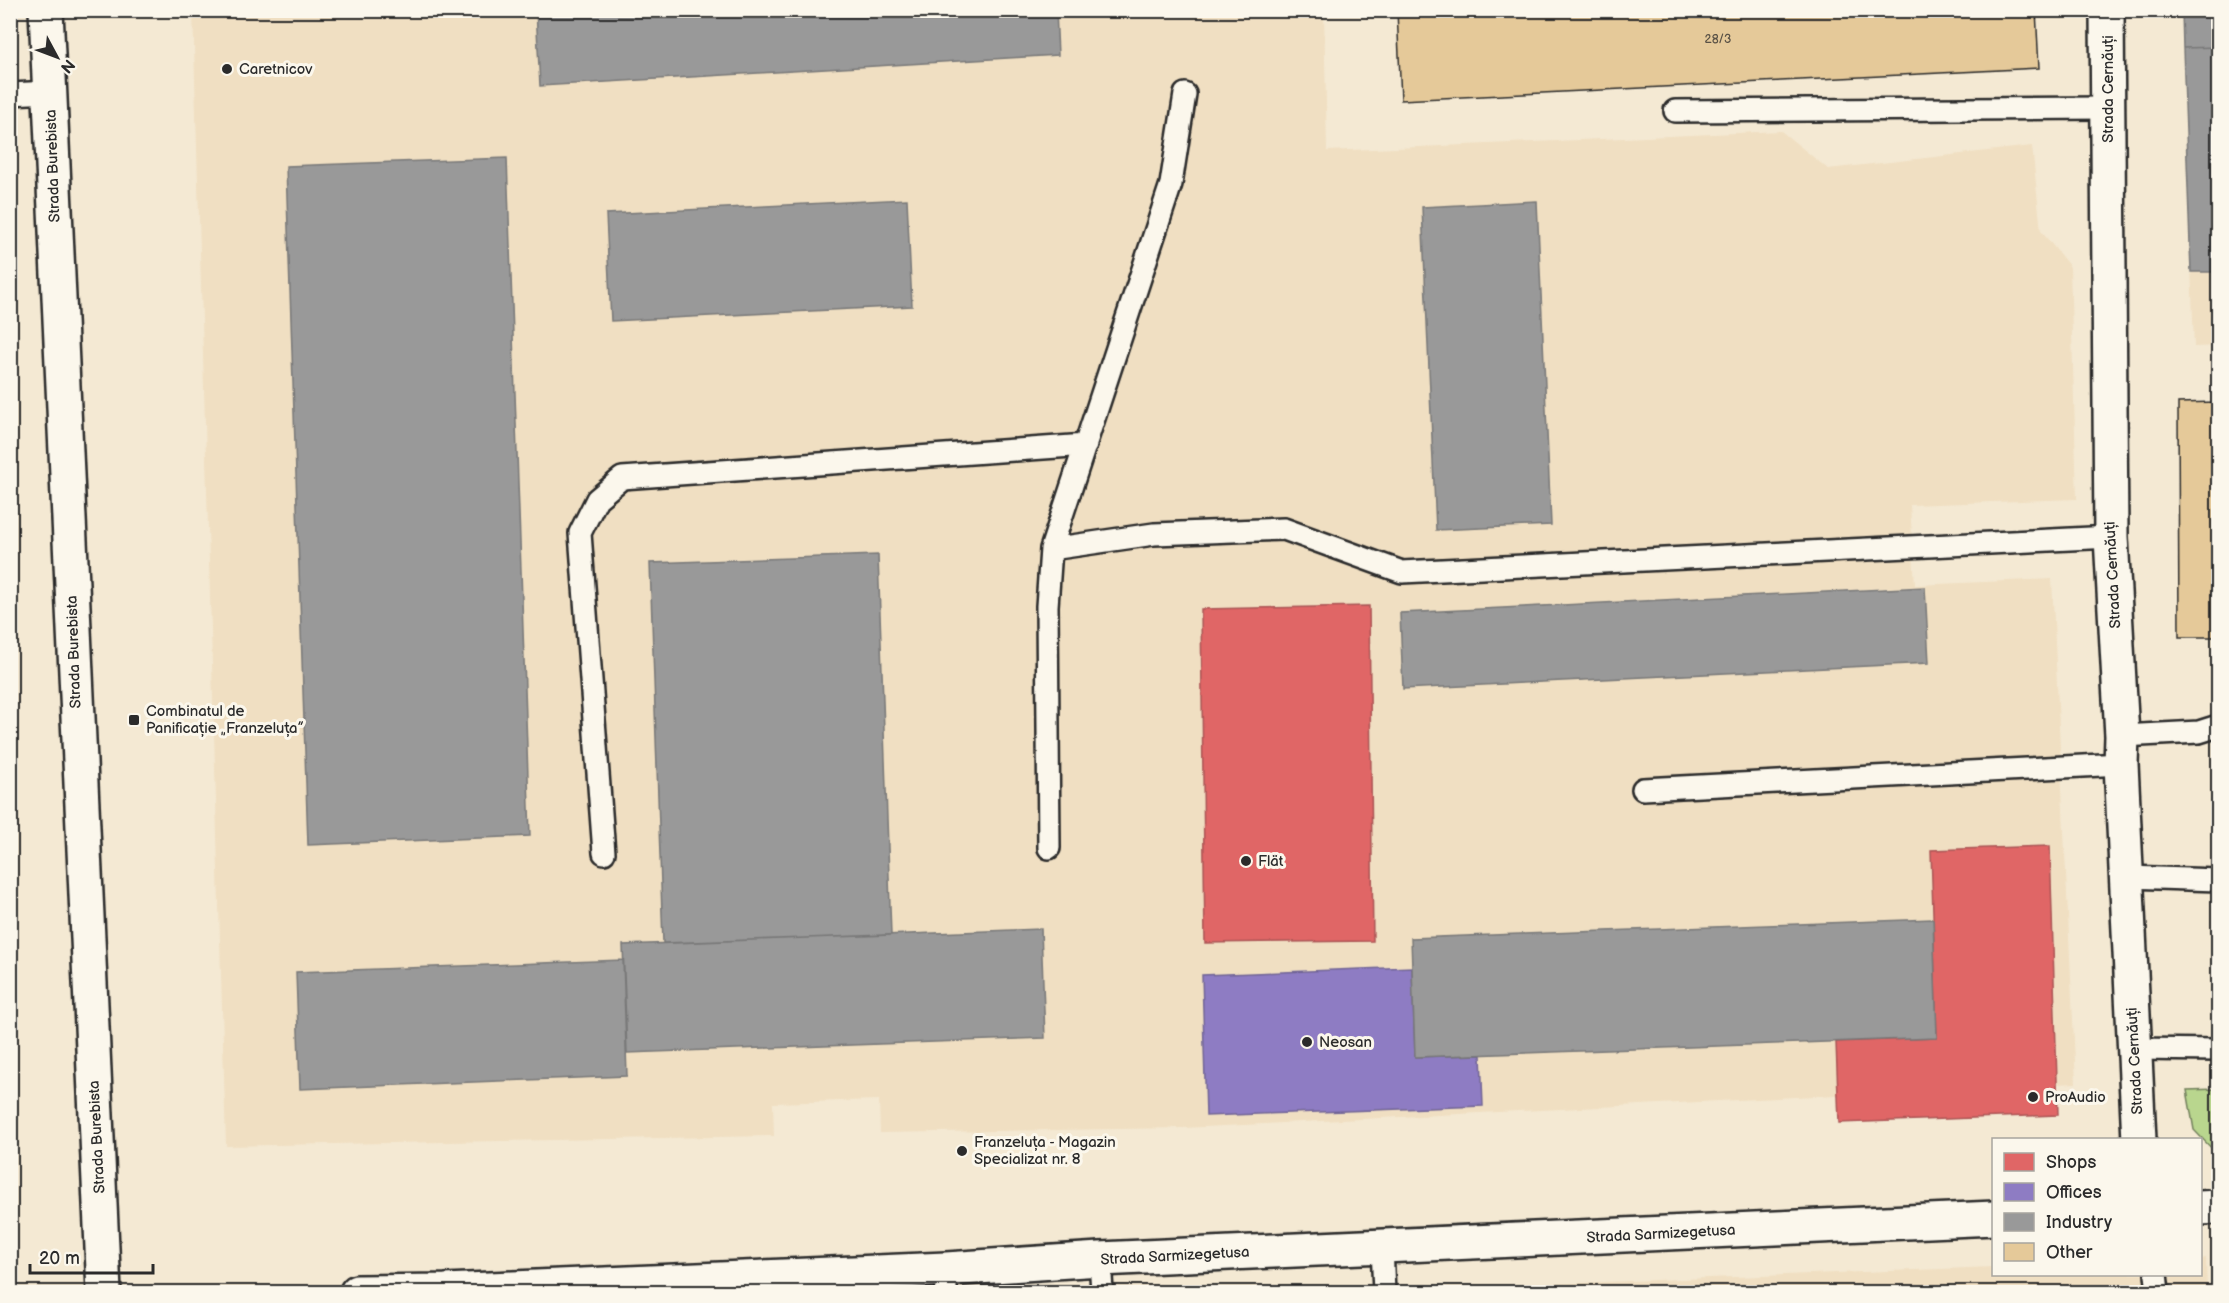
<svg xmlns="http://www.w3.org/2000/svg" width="2229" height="1303" viewBox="0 0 2229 1303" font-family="'Balsamiq Sans',sans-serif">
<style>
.built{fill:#f0dfc2}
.green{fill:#b9d68e;stroke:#72805c;stroke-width:1.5}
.shops{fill:#e06666;stroke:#aa5454;stroke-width:1.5}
.offices{fill:#8e7cc3;stroke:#706495;stroke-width:1.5}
.industry{fill:#999;stroke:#787878;stroke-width:1.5}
.building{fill:#e5c999;stroke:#2b2b2b;stroke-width:1.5}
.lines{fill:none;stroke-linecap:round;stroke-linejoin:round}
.service-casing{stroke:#2b2b2b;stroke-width:26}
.minor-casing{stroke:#2b2b2b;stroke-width:38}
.secondary-casing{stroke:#2b2b2b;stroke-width:38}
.service{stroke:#fbf7ec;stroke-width:21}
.minor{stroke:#fbf7ec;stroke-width:33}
.secondary{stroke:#fbf7ec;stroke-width:33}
.poi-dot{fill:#2b2b2b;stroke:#fbf7ec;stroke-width:2}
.labels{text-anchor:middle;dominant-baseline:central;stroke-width:6;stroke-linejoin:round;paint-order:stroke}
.number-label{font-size:12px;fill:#5a5246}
.poi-label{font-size:15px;fill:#2b2b2b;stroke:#fbf7ec;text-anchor:start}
.street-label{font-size:15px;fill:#2b2b2b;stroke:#fbf7ec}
</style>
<rect width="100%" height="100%" fill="#f4e9d3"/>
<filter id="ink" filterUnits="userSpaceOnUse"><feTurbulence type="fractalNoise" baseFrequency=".0167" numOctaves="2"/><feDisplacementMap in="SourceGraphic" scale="12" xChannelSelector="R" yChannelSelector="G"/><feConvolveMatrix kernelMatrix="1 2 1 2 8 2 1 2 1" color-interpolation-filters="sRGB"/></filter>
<g filter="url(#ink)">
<path class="built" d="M 193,11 L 1324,11 L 1327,151 L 1781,131 L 1828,169 L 2032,146 L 2041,231 L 2070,267 L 2077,499 L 1910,505 L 1915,585 L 2052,579 L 2076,1083 L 1183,1128 L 880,1133 L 879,1100 L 773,1103 L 774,1136 L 226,1146 Z
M 2218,47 L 2218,346 L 2194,347 L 2183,48 Z
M 2206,1258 L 2207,1292 L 1525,1292 L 1525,1285 L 1993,1267 L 1994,1274 L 2200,1274 L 2201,1259 Z"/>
<path class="green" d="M 2218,1089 L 2218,1155 L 2194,1130 L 2187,1090 Z"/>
<path class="shops" d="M 1369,606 L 1373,941 L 1205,943 L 1201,609 Z
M 2050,846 L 2058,1115 L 1839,1123 L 1836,1042 L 1937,1038 L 1931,850 Z"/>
<path class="offices" d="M 1412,967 L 1415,1057 L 1481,1055 L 1483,1106 L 1206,1116 L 1202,975 Z"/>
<path class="industry" d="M 536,10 L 1056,10 L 1058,55 L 540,86 Z
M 2182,10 L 2218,10 L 2218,47 L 2183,48 Z
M 2218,47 L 2218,272 L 2191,272 L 2183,48 Z
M 507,158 L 530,836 L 308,845 L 286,166 Z
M 907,199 L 912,306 L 611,321 L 606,214 Z
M 1537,201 L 1551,525 L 1436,530 L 1422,207 Z
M 878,555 L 891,935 L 663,943 L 650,563 Z
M 1925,587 L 1929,663 L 1403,689 L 1400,613 Z
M 1933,919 L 1937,1038 L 1415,1057 L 1411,938 Z
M 1041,929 L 1045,1038 L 627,1053 L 623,945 Z
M 623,960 L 627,1076 L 300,1089 L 296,972 Z"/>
<path class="building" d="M 1397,10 L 2036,10 L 2039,68 L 1401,100 Z
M 2218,402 L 2218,637 L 2179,637 L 2178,403 Z"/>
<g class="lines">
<defs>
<path id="service" d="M 10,94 L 50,92
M 1675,111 L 2108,108
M 1051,549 L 1154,534 L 1284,529 L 1402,572 L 2111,537
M 2122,736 L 2199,732 L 2218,726
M 1643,789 L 2121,764
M 1049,848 L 1047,606 L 1051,549 L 1171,184 L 1185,94
M 604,853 L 580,533 L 597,499 L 622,478 L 1086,445
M 2127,877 L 2218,880
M 2135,1049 L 2218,1050
M 1382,1247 L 1384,1292
M 1100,1259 L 1102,1292
M 946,1269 L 946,1292
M 2156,1274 L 2158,1292"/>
<path id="minor" d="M 2107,10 L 2111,537 L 2122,736 L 2121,764 L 2139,1140"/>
<path id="secondary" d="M 46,10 L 104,1292
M 2200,1208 L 2218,1207
M 357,1292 L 445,1291 L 946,1269 L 1100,1259 L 1994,1218"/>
</defs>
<use href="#service" class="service-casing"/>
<use href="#minor" class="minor-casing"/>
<use href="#secondary" class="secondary-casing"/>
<use href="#service" class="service"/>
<use href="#minor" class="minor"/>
<use href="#secondary" class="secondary"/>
</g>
</g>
<g class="poi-dot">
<circle cx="227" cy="69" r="6"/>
<rect x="128" y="714" width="12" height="12" rx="3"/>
<circle cx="1246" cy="861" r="6"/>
<circle cx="1307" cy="1042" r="6"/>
<circle cx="2033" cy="1097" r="6"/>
<circle cx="962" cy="1151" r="6"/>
</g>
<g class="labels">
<g class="number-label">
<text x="1718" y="39">28/3</text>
</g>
<g class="poi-label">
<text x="239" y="69">Caretnicov</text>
<text x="146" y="711">Combinatul de<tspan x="146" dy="17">Panificație „Franzeluța”</tspan></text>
<text x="1258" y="861">Flät</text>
<text x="1319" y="1042">Neosan</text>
<text x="2045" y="1097">ProAudio</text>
<text x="974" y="1142">Franzeluța - Magazin<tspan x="974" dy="17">Specializat nr. 8</tspan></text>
</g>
<g class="street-label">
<text transform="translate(2108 89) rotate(-90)">Strada Cernăuți</text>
<text transform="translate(53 166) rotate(-92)">Strada Burebista</text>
<text transform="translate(2113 575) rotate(-93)">Strada Cernăuți</text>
<text transform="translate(74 652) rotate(-92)">Strada Burebista</text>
<text transform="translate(2135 1061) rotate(-93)">Strada Cernăuți</text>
<text transform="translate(97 1137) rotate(-93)">Strada Burebista</text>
<text transform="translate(1661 1234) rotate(-3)">Strada Sarmizegetusa</text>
<text transform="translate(1175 1256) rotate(-3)">Strada Sarmizegetusa</text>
</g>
</g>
<rect width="2229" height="1303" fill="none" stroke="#fbf7ec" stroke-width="36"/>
<rect x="18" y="18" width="2193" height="1267" fill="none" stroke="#2b2b2b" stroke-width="2" filter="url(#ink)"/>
<rect x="1992" y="1138" width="210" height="138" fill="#fbf7ec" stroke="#a8a59f" stroke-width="1.5"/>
<rect x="2004" y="1153" width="30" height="18" fill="#e06666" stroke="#a8a59f" stroke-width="1.5"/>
<text x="2046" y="1168" font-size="18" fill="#2b2b2b">Shops</text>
<rect x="2004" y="1183" width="30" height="18" fill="#8e7cc3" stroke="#a8a59f" stroke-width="1.5"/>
<text x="2046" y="1198" font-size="18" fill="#2b2b2b">Offices</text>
<rect x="2004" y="1213" width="30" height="18" fill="#999999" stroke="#a8a59f" stroke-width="1.5"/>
<text x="2046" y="1228" font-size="18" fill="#2b2b2b">Industry</text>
<rect x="2004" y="1243" width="30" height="18" fill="#e5c999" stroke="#a8a59f" stroke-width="1.5"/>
<text x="2046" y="1258" font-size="18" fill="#2b2b2b">Other</text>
<g transform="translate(57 57) rotate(131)" stroke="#fbf7ec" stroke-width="4.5" paint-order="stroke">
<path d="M0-4.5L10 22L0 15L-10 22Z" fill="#2b2b2b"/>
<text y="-9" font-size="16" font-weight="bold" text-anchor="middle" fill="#2b2b2b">N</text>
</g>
<path d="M30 1264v9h123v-9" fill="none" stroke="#2b2b2b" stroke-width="3"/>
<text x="39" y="1264" font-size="18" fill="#2b2b2b" stroke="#fbf7ec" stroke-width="4.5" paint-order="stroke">20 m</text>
</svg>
